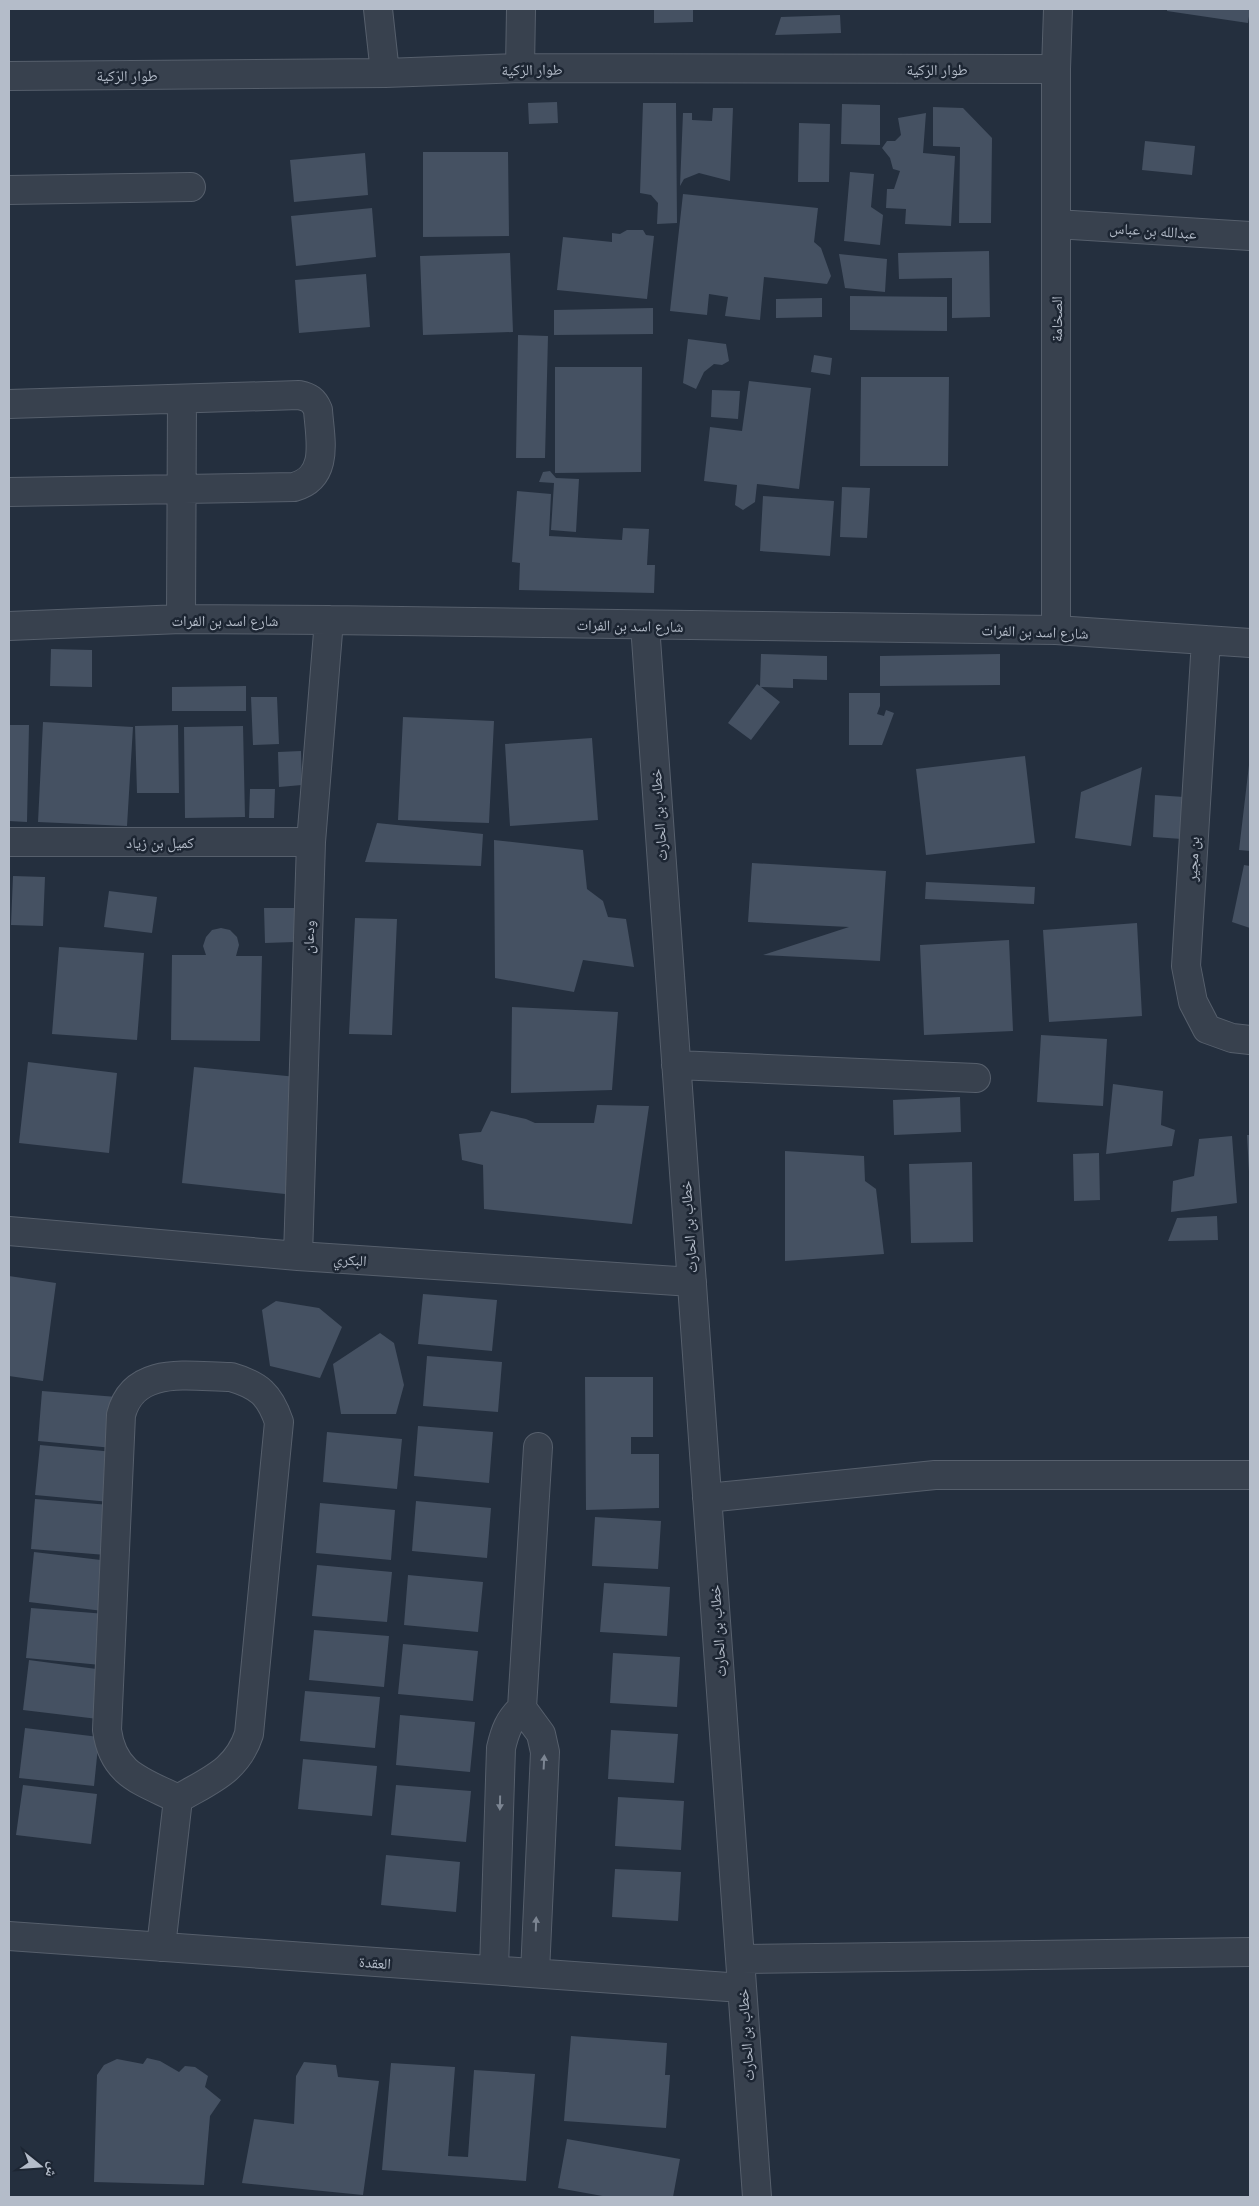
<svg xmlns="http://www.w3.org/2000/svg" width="1259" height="2206" viewBox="0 0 1259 2206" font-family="'Golos Text','Noto Naskh Arabic',sans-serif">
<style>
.building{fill:#455162}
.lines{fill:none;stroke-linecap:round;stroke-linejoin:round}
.minor-casing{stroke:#565f6c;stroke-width:30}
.minor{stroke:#38414e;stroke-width:28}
.oneway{fill:#7c8592}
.labels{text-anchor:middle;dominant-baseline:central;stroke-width:5;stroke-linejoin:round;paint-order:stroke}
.street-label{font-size:15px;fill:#b4bcc9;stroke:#1d2633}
</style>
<rect width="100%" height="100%" fill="#242f3e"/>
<path class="building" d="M 654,9 L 693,9 L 693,22 L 654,23 Z
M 1167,9 L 1250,9 L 1250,10 L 1248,23 L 1167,11 Z
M 840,15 L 841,33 L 775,35 L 781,17 Z
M 557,102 L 558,123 L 529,124 L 528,103 Z
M 643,103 L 676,103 L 677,223 L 657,224 L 658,203 L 651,195 L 640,193 Z
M 842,104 L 880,105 L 880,145 L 841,144 Z
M 933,107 L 963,108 L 992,138 L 991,223 L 959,223 L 960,147 L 933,146 Z
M 713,108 L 733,108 L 730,181 L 699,173 L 684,179 L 680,186 L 683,113 L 692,113 L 692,120 L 712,121 Z
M 926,113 L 923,153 L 955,156 L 951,226 L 905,224 L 906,209 L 886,208 L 887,189 L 894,189 L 900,171 L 893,169 L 890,158 L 882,148 L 887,141 L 895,141 L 901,135 L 898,118 Z
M 799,123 L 830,124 L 829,182 L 798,182 Z
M 1145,141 L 1195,146 L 1192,175 L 1142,170 Z
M 423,152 L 508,152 L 509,236 L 423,237 Z
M 365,153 L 368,195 L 294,202 L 290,160 Z
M 850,172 L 874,174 L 871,207 L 883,215 L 880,245 L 844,241 Z
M 683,194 L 818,208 L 814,242 L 821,248 L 831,276 L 827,284 L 764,277 L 760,320 L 725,316 L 728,297 L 709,294 L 707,315 L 670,311 Z
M 372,208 L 376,257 L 296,266 L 291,216 Z
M 627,230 L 643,230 L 646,235 L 654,236 L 647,299 L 557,290 L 563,237 L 612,242 L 612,233 L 620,234 Z
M 989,251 L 990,317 L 952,318 L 952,278 L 899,279 L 898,253 Z
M 510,253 L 513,332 L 423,335 L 420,256 Z
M 839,254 L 887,259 L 885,292 L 845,288 Z
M 366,274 L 370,327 L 299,333 L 295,280 Z
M 850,296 L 947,297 L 947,331 L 850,330 Z
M 822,298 L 822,317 L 776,318 L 776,299 Z
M 653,308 L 653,334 L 554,335 L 554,310 Z
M 518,335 L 548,336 L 545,458 L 516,458 Z
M 688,339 L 726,344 L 729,361 L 722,365 L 714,364 L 704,372 L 696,389 L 683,383 Z
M 814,355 L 832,358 L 830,375 L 811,372 Z
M 555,367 L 642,367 L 641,472 L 555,473 Z
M 861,377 L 949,377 L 948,466 L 860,466 Z
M 749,381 L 811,388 L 799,489 L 757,484 L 755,502 L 743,510 L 735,505 L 737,485 L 704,481 L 710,427 L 742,431 Z
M 712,390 L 740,391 L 738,419 L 711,417 Z
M 550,471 L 556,478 L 579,479 L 576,532 L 551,530 L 554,483 L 539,482 L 543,472 Z
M 842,487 L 870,488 L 867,538 L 840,537 Z
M 517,491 L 551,494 L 549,536 L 622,540 L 623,528 L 649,529 L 647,565 L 655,565 L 654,593 L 519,590 L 520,563 L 512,562 Z
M 763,496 L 834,501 L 830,556 L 760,551 Z
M 51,649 L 92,650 L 92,687 L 50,686 Z
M 761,654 L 827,656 L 827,680 L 793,679 L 793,688 L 761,687 L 780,702 L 751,740 L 728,723 L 757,684 L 760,686 Z
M 1000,654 L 1000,685 L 880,686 L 880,656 Z
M 246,686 L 246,711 L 172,711 L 172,687 Z
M 849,693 L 880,693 L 880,706 L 877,714 L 884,716 L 886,710 L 894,713 L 882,745 L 849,745 Z
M 251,697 L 277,697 L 279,744 L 253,745 Z
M 403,717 L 494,721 L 489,823 L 398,820 Z
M 43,722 L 133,727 L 127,826 L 38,822 Z
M 9,725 L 29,725 L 27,822 L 9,821 Z
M 178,725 L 179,793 L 137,793 L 135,726 Z
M 243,726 L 245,817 L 185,818 L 184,727 Z
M 592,738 L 598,820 L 510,826 L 505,744 Z
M 301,751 L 302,785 L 279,787 L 278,752 Z
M 1025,756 L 1035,843 L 926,855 L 916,769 Z
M 1249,765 L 1250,766 L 1250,851 L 1239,850 Z
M 1142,767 L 1131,846 L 1075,838 L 1081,792 Z
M 250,789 L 275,789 L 274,818 L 249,818 Z
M 1155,795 L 1184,797 L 1182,839 L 1153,837 Z
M 377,823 L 483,834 L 481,866 L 365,862 Z
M 494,840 L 583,850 L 587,889 L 603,901 L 608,917 L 626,919 L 634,967 L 583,960 L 574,992 L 495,978 Z
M 752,863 L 886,871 L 880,961 L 763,955 L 849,927 L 748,922 Z
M 1244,865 L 1250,866 L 1250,928 L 1232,922 Z
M 13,876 L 45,877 L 43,926 L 11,925 Z
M 926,882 L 1035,887 L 1034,904 L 925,899 Z
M 109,891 L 157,897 L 152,933 L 104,927 Z
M 264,908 L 295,908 L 295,942 L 265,943 Z
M 355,918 L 397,919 L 392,1035 L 349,1034 Z
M 1137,923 L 1142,1016 L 1049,1022 L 1043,930 Z
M 221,928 L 230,930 L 237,937 L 239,945 L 236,956 L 262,956 L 260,1041 L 171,1040 L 172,955 L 206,955 L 203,946 L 206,937 L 212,930 Z
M 1009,940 L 1013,1031 L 924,1035 L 920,945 Z
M 59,947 L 144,953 L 137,1040 L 52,1034 Z
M 512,1007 L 618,1012 L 612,1090 L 511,1093 Z
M 1041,1035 L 1107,1039 L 1103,1106 L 1037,1102 Z
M 28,1062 L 117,1073 L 109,1153 L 19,1143 Z
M 194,1067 L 297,1077 L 285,1194 L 182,1183 Z
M 1113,1084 L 1163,1091 L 1161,1125 L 1175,1130 L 1172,1146 L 1106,1154 Z
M 960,1097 L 961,1132 L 894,1135 L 893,1100 Z
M 597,1105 L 649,1106 L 632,1224 L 484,1209 L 483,1165 L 462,1160 L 459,1134 L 481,1132 L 491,1111 L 526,1119 L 535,1123 L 594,1123 Z
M 1247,1135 L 1250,1135 L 1250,1172 L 1249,1172 Z
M 1232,1136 L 1237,1203 L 1171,1212 L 1173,1181 L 1194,1176 L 1199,1139 Z
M 785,1151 L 864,1156 L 865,1181 L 876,1189 L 884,1254 L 785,1261 Z
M 1099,1153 L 1100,1200 L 1074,1201 L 1073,1154 Z
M 972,1162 L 973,1242 L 911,1243 L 909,1164 Z
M 1217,1216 L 1218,1240 L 1168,1241 L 1177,1218 Z
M 9,1276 L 56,1283 L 43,1381 L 9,1376 Z
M 423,1294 L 497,1300 L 492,1351 L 418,1344 Z
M 276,1301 L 319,1308 L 342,1327 L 320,1378 L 270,1366 L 262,1310 Z
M 380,1333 L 394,1343 L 404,1385 L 396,1414 L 341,1414 L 333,1364 Z
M 427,1356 L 502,1362 L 498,1412 L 423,1406 Z
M 585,1377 L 653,1377 L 653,1437 L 631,1437 L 631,1454 L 659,1454 L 659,1508 L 586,1510 Z
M 42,1391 L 117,1397 L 113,1448 L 38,1441 Z
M 418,1426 L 493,1432 L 489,1483 L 414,1476 Z
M 327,1432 L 402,1439 L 397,1489 L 323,1482 Z
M 40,1445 L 114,1452 L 110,1502 L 35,1495 Z
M 35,1499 L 110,1505 L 106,1555 L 31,1549 Z
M 416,1501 L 491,1508 L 487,1558 L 412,1551 Z
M 320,1503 L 395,1510 L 391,1560 L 316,1553 Z
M 595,1517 L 661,1521 L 658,1569 L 592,1566 Z
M 34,1552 L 109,1561 L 103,1611 L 29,1602 Z
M 317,1565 L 392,1572 L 387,1622 L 312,1616 Z
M 408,1575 L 483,1582 L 478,1632 L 404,1625 Z
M 604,1583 L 670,1587 L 667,1636 L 600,1632 Z
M 31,1608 L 106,1614 L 101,1665 L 26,1658 Z
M 314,1630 L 389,1636 L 384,1687 L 309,1680 Z
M 403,1644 L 478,1651 L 473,1701 L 398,1694 Z
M 613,1653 L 680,1657 L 677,1707 L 610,1703 Z
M 29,1660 L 104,1670 L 98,1719 L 23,1710 Z
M 305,1691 L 380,1697 L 375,1748 L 300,1741 Z
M 400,1715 L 475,1722 L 470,1772 L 396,1765 Z
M 25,1728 L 99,1737 L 94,1786 L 19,1778 Z
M 611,1730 L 678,1734 L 674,1783 L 608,1779 Z
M 303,1759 L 377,1766 L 372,1816 L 298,1809 Z
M 23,1785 L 97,1794 L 91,1844 L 16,1835 Z
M 396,1785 L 471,1791 L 466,1842 L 391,1835 Z
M 618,1797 L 684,1801 L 681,1850 L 615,1846 Z
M 386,1855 L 460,1862 L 456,1912 L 381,1905 Z
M 615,1869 L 681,1872 L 678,1921 L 612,1917 Z
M 571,2036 L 667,2043 L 665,2075 L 670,2075 L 666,2128 L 564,2121 Z
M 147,2058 L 160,2061 L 179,2072 L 185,2066 L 195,2067 L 208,2076 L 205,2087 L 221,2100 L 210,2116 L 204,2185 L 94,2182 L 97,2075 L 104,2065 L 117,2059 L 143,2064 Z
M 304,2062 L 336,2065 L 338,2077 L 379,2081 L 363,2195 L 242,2183 L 254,2119 L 294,2124 L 296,2076 Z
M 391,2063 L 455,2067 L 448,2156 L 468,2157 L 474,2070 L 535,2074 L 526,2181 L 382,2170 Z
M 567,2139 L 680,2159 L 673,2197 L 608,2197 L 558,2188 Z"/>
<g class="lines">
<defs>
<path id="minor" d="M 378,9 L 385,73
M 520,68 L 521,9
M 9,76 L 385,73 L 520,68 L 1056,69
M 9,190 L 191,187
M 1056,224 L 1250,236
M 9,404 L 299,395 C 309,397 314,400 318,410 C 320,439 330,477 294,487 L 9,492
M 181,619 L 182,399
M 645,625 L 757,2197
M 9,626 L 181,619 L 329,620 L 1056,630 L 1250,643
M 1056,630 L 1056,69 L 1058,9
M 1206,640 L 1186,966 L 1193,1002 L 1207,1029 L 1232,1038 L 1250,1040
M 9,842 L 311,842
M 676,1065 L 976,1078
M 9,1231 L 298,1256 L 692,1282
M 298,1256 L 311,842 L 329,620
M 231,1377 C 259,1385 270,1395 279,1422 L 249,1734 C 237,1771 210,1780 178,1799 C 142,1781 113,1775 107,1730 L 121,1415 C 134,1364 191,1377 231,1377 Z
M 707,1498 L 935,1475 L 1250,1475
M 9,1936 L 742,1988
M 161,1947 L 178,1799
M 740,1959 L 1250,1952
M 494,1970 L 501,1748 C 505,1731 509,1720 522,1708
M 535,1973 L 545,1752 L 541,1734 L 522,1708 L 538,1447"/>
</defs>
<use href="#minor" class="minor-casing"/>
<use href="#minor" class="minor"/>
</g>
<defs><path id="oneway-solid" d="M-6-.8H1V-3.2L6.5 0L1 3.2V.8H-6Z" transform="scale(1.25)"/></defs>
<g class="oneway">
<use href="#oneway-solid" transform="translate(544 1762) rotate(-87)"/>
<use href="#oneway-solid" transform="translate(500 1803) rotate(91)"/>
<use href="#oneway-solid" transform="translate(536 1924) rotate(-88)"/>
</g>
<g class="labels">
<g class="street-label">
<text transform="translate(532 69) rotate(-1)">طوار الرّكية</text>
<text x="937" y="69">طوار الرّكية</text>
<text x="127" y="75">طوار الرّكية</text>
<text transform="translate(1153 230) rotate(4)">عبدالله بن عباس</text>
<text transform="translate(1056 319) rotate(-90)">الصخامة</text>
<text x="225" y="620">شارع اسد بن الفرات</text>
<text transform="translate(630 625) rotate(1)">شارع اسد بن الفرات</text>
<text transform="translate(1035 631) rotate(2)">شارع اسد بن الفرات</text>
<text transform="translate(658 815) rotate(-94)">خطاب بن الحارث</text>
<text x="160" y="842">كميل بن زياد</text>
<text transform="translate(1192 859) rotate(-87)">بن مجير</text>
<text transform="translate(308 937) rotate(-88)">ودعان</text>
<text transform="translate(688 1227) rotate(-94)">خطاب بن الحارث</text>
<text transform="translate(350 1259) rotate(4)">البكري</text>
<text transform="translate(717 1631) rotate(-94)">خطاب بن الحارث</text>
<text transform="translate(375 1962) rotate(4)">العقدة</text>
<text transform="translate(745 2035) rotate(-94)">خطاب بن الحارث</text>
</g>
</g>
<rect width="1259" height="2206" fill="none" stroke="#b4bcc9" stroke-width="20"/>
<g transform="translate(40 2166) rotate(107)" stroke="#1d2633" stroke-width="4" paint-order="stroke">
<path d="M0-4L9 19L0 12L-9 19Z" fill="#b4bcc9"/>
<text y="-8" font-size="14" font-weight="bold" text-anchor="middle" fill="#b4bcc9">ش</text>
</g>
</svg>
